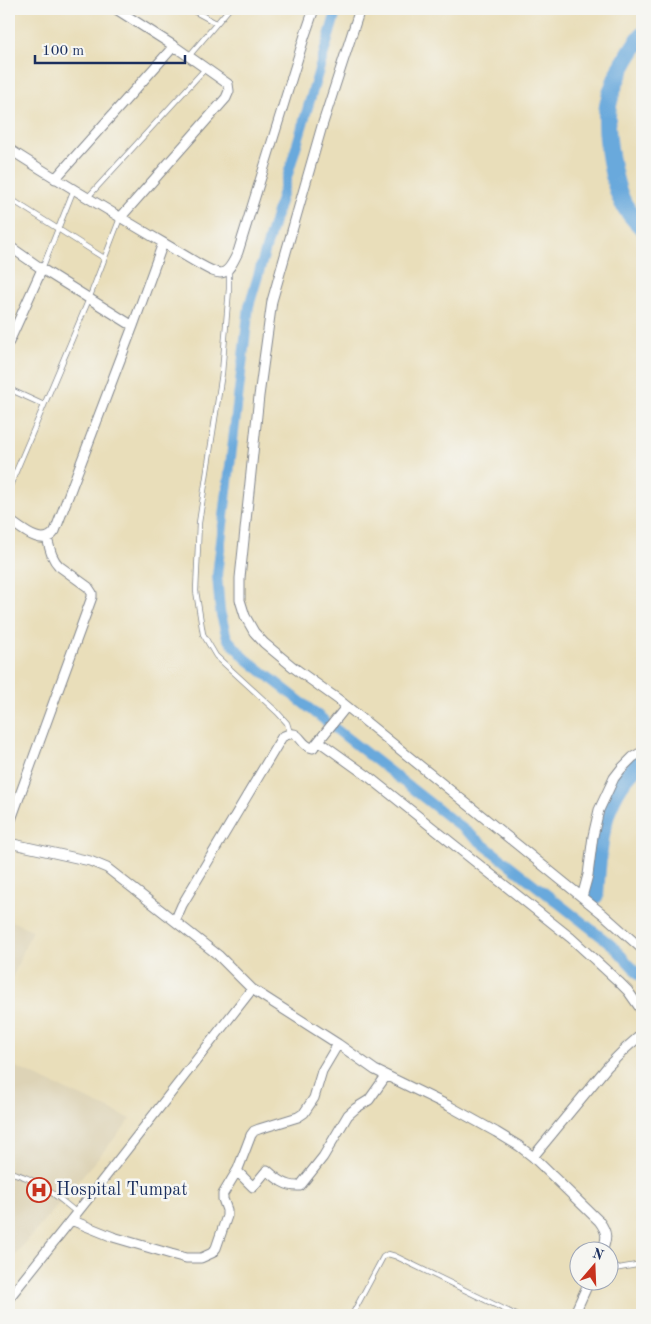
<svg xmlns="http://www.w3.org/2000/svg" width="651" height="1324" viewBox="0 0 651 1324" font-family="'Old Standard TT',serif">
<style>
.built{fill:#ddd3b6}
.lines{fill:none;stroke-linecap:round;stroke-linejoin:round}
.canal{stroke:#69a9dc;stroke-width:10}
.river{stroke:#69a9dc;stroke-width:18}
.lane-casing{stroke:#82868c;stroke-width:6}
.street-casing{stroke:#82868c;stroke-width:11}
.lane{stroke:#fff;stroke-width:4.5}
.street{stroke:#fff;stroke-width:9}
.labels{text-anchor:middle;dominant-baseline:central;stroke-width:5;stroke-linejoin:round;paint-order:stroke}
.poi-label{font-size:18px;fill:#1b2f5e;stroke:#f6f6f2;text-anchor:start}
</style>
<rect width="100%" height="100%" fill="#f6f6f2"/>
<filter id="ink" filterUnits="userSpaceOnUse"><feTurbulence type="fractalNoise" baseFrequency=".02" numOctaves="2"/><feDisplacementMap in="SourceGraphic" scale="10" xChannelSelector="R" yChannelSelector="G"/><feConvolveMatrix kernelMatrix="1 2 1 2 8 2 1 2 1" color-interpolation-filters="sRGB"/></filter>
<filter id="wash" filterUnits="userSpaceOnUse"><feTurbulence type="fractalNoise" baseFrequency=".0096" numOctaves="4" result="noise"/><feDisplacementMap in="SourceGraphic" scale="20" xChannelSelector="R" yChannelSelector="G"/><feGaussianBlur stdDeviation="1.12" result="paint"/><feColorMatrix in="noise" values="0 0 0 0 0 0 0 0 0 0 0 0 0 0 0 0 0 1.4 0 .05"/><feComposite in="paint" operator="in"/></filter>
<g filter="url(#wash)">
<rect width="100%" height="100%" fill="#e9deba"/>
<path class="built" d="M 9,920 L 32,930 L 9,986 Z
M 9,1064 L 131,1119 L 9,1262 Z"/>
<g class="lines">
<path class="canal" d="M 337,9 L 249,306 L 217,575 L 220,611 L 227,638 L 245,658 L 613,946 L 642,978"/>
<path class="river" d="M 642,36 C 628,54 615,77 609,101 C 603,124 612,181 623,203 C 628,212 635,220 642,227
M 595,895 C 598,854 599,807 628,774 C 633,769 636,764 642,761"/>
</g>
</g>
<g filter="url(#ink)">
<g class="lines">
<defs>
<path id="lane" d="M 190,9 L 216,23
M 189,56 L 229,9
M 88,197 L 205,69
M 9,198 L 104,258
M 42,269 L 74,189
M 229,270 L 229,289 L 222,373 L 199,523 L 196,591 L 203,634 L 216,656 L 277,712 L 287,723 L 290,733
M 9,389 L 44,405
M 9,488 L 89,299 L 120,218
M 9,1106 L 9,1105
M 9,1172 C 38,1179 54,1194 77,1213
M 608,1270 L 642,1264
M 352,1315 L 383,1257 L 388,1254 L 395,1256 L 516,1315"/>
<path id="street" d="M 116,9 L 174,46 L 228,84 L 229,91 L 226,98 L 120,218
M 360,9 L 322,126 L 272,301 L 259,396 L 240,578 L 240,600 L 245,616 L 254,632 L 264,643 L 293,667 L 339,700 L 604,915 L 642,949
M 9,149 C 71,189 135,226 199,264 C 222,277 226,278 238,252 L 305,35 L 314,9
M 55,179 L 174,46
M 9,246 L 42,269 L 133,326
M 9,342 L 42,269
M 9,520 C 21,528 43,549 55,531 L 133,326 L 163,243
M 320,742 L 369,777 L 571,938 L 619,982 L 628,991 L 642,1011
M 9,825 L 92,597 L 92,593 L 88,587 L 59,566 C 51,558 50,548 47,538
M 9,843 L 90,861 L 107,868 L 218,955 L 252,989 L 338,1044 L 375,1070 L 449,1106 L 496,1132 L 519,1146 L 533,1157 L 608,1066 L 626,1048 L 642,1034
M 582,897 L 588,875 L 593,836 L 599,810 L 614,778 L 621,769 L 633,757 L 642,752
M 175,921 L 182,905 L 282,737 C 302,726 298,746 313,748 L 346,707
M 533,1157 L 599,1221 C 608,1233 607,1238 602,1252
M 237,1171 L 253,1187 L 267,1170 C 277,1179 286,1187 300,1186 L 323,1157 L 348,1115 L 356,1108 L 369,1100 L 386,1076
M 71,1220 L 113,1237 L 171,1254 L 186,1258 L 201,1258 L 212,1253 L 216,1248 L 227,1216 L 227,1210 L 223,1199 L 223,1194 L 238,1169 L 251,1135 L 254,1131 L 259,1129 L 298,1117 L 304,1113 L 314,1098 L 322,1071 L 338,1044
M 9,1298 L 95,1190 L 252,989
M 574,1315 L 589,1282"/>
</defs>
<use href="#lane" class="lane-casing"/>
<use href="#street" class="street-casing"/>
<use href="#lane" class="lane"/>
<use href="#street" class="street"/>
</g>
</g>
<defs>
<symbol id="hospital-ring" viewBox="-11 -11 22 22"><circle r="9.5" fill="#f6f6f2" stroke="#c8321e" stroke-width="1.5"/><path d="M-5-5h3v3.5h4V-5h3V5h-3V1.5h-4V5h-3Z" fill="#c8321e"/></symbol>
</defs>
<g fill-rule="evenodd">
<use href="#hospital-ring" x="25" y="1176" width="28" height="28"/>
</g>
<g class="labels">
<g class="poi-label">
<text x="56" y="1190">Hospital Tumpat</text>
</g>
</g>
<rect width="651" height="1324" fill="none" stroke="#f6f6f2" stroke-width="30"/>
<g transform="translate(594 1266) rotate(19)"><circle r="24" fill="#f6f6f2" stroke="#9ea6b7"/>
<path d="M0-4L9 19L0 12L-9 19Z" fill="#c8321e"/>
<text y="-8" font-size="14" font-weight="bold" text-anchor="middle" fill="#1b2f5e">N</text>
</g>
<path d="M35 55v8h150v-8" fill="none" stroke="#1b2f5e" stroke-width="2.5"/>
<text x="42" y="55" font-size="15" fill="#1b2f5e" stroke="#f6f6f2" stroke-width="4" paint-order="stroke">100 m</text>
</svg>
